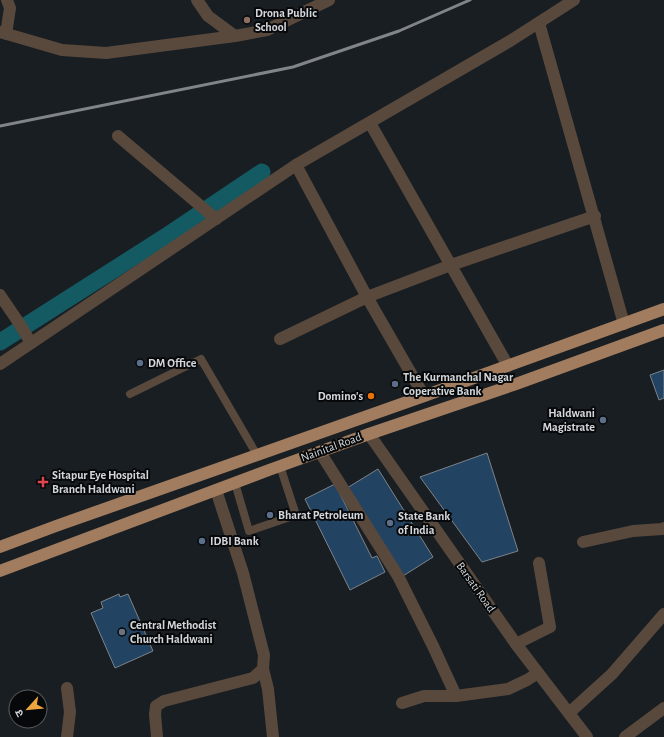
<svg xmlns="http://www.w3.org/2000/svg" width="664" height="737" viewBox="0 0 664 737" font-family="'Alegreya Sans','Noto Sans Devanagari',sans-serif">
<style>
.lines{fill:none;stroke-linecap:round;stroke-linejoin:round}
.canal{stroke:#135a62;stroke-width:17}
.building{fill:#234363;stroke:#7d8389}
.service{stroke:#59493c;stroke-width:8}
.minor{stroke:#59493c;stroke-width:12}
.tertiary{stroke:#59493c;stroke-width:12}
.trunk{stroke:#a17c5e;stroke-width:12}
.rail{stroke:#818589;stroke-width:3}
.education-dot{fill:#8d6e63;stroke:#06080a;stroke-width:1.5}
.service-dot{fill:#5c6f8a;stroke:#06080a;stroke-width:1.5}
.food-dot{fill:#e8710a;stroke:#06080a;stroke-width:1.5}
.health-dot{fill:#e0444e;stroke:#06080a;stroke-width:1.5}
.worship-dot{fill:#6b7280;stroke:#06080a;stroke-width:1.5}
.labels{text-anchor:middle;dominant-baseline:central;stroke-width:4;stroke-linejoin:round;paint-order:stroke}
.poi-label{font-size:12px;font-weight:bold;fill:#d3d7da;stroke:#06080a;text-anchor:start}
.street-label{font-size:12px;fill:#d3d7da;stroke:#06080a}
</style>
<rect width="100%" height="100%" fill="#191e23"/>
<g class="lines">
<path class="canal" d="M 0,342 L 165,237 L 262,172"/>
</g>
<path class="building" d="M 664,370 L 664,398 L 659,400 L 650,375 Z
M 487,453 L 518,551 L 482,562 L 420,477 Z
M 378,469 L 433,557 L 403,576 L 347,488 Z
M 335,484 L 372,558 L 377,556 L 385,572 L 350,590 L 305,499 Z
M 119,594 L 120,597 L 128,594 L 153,651 L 115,668 L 91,613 L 103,608 L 101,602 Z"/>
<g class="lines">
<path class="service" d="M 130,394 L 201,359 L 257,455
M 235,483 L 249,531 L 296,515 L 280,466"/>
<path class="minor" d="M 197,0 L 208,16 L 235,36
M 539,23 L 624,324
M 0,32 L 62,50 L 106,53 L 235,36 L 267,30 L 329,0
M 6,34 L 10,8 L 7,0
M 370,123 L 508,366
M 118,136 L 216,219
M 296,165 L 367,297 L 424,396
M 0,295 L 19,323 L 31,343
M 280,339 L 367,297 L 451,265 L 595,216
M 320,452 L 398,576 L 433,646 L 456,696
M 583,542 L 633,531 L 662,529 L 664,528
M 516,644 L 550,627 L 539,563
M 263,669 L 268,689 L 273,737
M 402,703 L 424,696 L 456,696 L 508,689 L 527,680 L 538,673
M 569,713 L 612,674 L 664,614
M 67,737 L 70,712 L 67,688
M 157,737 L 155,714 L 156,706 L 164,701 L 253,678 L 263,669 L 264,655 L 243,573 L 216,490
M 625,737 L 664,708"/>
<path class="tertiary" d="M 0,364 L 296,165 L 510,41 L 574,0
M 369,434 L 516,644 L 587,737"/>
<path class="trunk" d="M 0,547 L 56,526 L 424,396 L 664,309
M 0,571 L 269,470 L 369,434 L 516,384 L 664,330"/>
<path class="rail" d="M 0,126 L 293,67 L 399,31 L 470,0"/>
</g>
<circle class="education-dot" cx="247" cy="20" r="4"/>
<g class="service-dot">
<circle cx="140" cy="363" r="4"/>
<circle cx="395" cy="384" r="4"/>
<circle cx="603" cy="420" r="4"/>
<circle cx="270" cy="515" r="4"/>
<circle cx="390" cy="523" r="4"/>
<circle cx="202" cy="541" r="4"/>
</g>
<circle class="food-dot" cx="371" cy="396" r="4"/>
<path class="health-dot" d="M41 476h4v4h4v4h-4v4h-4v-4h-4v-4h4z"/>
<circle class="worship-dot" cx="122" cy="632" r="4"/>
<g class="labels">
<g class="poi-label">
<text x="255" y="13">Drona Public<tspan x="255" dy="14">School</tspan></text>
<text x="148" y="363">DM Office</text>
<text x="403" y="377">The Kurmanchal Nagar<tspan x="403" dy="14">Coperative Bank</tspan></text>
<text x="363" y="396" text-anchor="end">Domino's</text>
<text x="595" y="413" text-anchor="end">Haldwani<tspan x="595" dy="14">Magistrate</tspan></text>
<text x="52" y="475">Sitapur Eye Hospital<tspan x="52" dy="14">Branch Haldwani</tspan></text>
<text x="278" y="515">Bharat Petroleum</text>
<text x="398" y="516">State Bank<tspan x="398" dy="14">of India</tspan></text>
<text x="210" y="541">IDBI Bank</text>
<text x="130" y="625">Central Methodist<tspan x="130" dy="14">Church Haldwani</tspan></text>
</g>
<g class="street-label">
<text transform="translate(331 447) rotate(-20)">Nainital Road</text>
<text transform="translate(476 587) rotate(55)">Barsati Road</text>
</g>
</g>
<g transform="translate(28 709) rotate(243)"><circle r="19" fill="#06080a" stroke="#585b5d"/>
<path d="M0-3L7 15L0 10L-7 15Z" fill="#f0a63f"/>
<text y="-6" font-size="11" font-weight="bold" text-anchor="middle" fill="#d3d7da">उ</text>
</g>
</svg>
